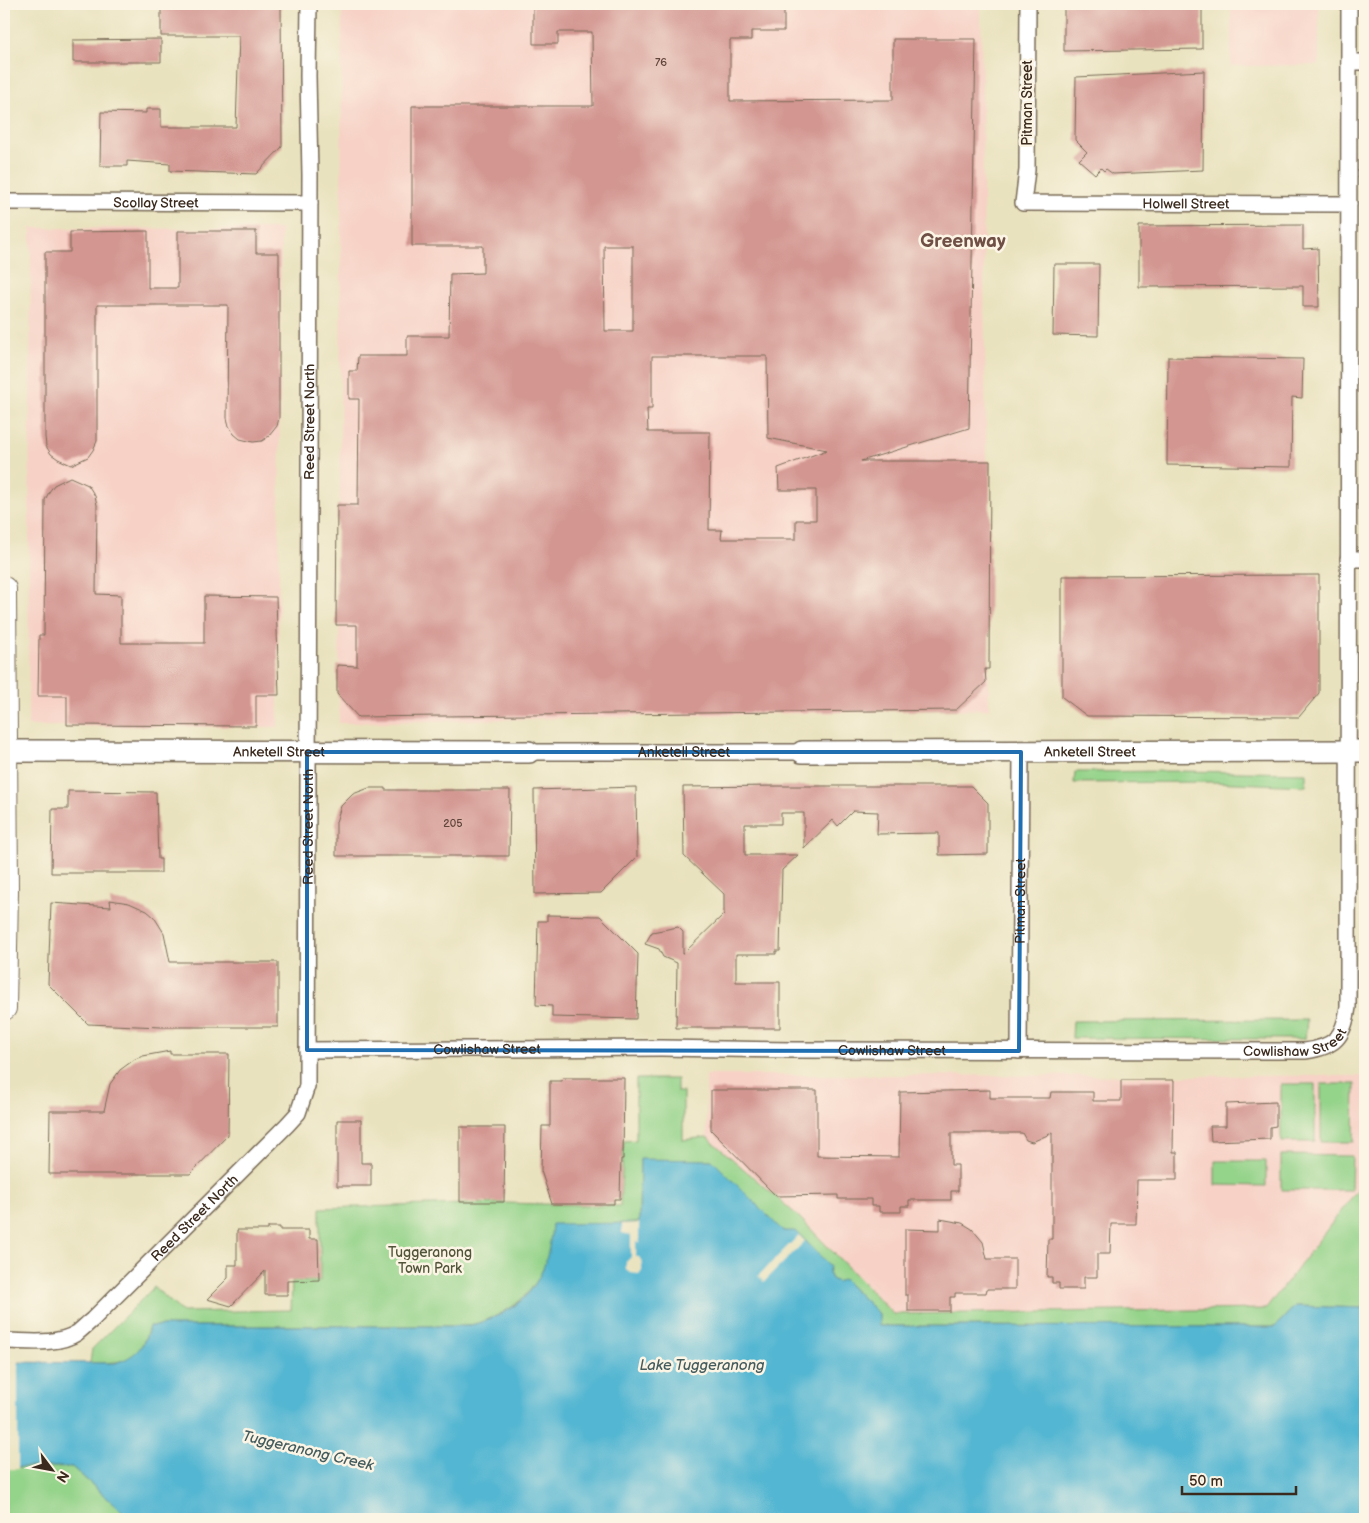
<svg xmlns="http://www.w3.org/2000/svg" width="1369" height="1523" viewBox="0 0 1369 1523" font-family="'Balsamiq Sans',sans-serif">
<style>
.built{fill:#f7d1c6}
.green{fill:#94d38a;stroke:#687e54}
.water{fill:#53b6d2;stroke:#477078}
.pier{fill:#e9e2be}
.building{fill:#d39691;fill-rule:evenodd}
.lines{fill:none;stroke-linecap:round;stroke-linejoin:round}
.street-casing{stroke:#786a56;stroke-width:18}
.secondary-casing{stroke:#786a56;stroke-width:24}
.primary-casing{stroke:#786a56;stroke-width:26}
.street{stroke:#fff;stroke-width:15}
.secondary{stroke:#fff;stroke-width:21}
.primary{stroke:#fff;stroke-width:24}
.marked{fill:none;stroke:#1f6fb2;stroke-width:4;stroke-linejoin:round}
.labels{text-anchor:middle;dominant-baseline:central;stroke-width:5;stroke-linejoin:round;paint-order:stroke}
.number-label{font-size:11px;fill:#61453b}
.street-label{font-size:14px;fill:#3b2a1e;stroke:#fcf5e5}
.park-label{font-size:14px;fill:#515439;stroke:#fcf5e5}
.water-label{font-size:15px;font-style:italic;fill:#435b5d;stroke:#fcf5e5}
.district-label{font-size:19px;font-weight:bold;fill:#705046;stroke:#fcf5e5}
</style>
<rect width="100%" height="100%" fill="#fcf5e5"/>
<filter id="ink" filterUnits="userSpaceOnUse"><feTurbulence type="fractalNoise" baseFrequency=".02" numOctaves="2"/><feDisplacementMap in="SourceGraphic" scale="10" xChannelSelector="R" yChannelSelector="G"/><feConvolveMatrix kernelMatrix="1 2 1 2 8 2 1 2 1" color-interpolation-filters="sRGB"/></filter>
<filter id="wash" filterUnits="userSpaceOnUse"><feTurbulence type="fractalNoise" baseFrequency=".0096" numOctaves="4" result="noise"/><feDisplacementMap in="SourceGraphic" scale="20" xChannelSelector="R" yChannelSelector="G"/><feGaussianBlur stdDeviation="1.12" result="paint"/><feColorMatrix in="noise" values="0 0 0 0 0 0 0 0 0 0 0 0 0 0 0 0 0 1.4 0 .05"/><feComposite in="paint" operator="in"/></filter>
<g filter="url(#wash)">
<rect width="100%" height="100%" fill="#e9e2be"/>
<path class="built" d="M 342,4 L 981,4 L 989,709 L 339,723 Z
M 1231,4 L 1319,4 L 1319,65 L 1231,66 Z
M 31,228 L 281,229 L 278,727 L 28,726 Z
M 706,1075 L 1365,1076 L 1365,1180 L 1266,1309 L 893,1314 L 798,1216 L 707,1137 Z"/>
<path class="green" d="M 1176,771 L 1306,773 L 1306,786 L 1212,782 L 1074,783 L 1075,772 Z
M 1307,1020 L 1305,1039 L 1072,1038 L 1073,1021 Z
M 636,1079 L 677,1079 L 677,1092 L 683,1092 L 683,1140 L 707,1137 L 798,1216 L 893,1314 L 1266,1309 L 1365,1180 L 1365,1308 L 1295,1306 L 1275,1327 L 878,1326 L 879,1314 L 843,1279 L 837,1282 L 831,1279 L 828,1273 L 830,1266 L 796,1232 L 783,1231 L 712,1160 L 640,1160 L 639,1223 L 622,1224 L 551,1245 C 541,1291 512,1315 467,1326 L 149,1326 C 140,1362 124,1363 90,1363 L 92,1349 L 154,1287 L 182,1312 L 291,1310 L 292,1282 L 320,1281 L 320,1208 L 504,1203 L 620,1206 L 624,1141 L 636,1140 Z
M 1281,1084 L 1315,1084 L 1315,1142 L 1281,1142 Z
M 1321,1084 L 1355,1084 L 1354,1142 L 1321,1142 Z
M 1281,1155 L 1352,1156 L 1351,1190 L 1281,1190 Z
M 1215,1161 L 1266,1161 L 1266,1186 L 1215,1185 Z
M 4,1467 L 72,1467 L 131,1519 L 4,1519 Z"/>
<path class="water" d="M 640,1159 L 712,1160 L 783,1231 L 796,1231 L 830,1266 L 828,1273 L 831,1279 L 837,1282 L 843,1279 L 879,1314 L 879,1326 L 1275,1327 L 1295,1306 L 1365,1308 L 1365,1519 L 131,1519 L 72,1467 L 4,1467 L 4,1362 L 115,1363 C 135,1357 145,1347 149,1326 L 467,1326 C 524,1312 548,1283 552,1224 L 639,1223 Z"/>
<path class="pier" d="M 639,1223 L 639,1242 L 636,1242 L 636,1257 L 639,1257 L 642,1262 L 642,1270 L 639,1274 L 630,1273 L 626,1270 L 626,1262 L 631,1257 L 631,1235 L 622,1233 L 622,1224 Z
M 799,1235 L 805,1241 L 764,1282 L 758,1276 Z
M 4,1359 L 18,1360 L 18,1469 L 4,1469 Z"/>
<g id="blocks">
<path class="building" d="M 161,4 L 281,4 L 282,147 L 256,174 L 170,171 L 170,164 L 127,161 L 127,166 L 100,166 L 101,112 L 146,113 L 146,109 L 161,109 L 161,127 L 236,127 L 239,36 L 161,36 Z
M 533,4 L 784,4 L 784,31 L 751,31 L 751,40 L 730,40 L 730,101 L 893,100 L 893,39 L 976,39 L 969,428 L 861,461 L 990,461 L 989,669 L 985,669 L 986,682 L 956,710 L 358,717 L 337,694 L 337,665 L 357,666 L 357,625 L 336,625 L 337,505 L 358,505 L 359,399 L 349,399 L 349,371 L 357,371 L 358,356 L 407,356 L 407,336 L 449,336 L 450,274 L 483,273 L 483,246 L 412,246 L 412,106 L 593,106 L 592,32 L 558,32 L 558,44 L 533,44 ZM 604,246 L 633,246 L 633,331 L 605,331 ZM 652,356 L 767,356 L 768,438 L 827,450 L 778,468 L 779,490 L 816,490 L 816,520 L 796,520 L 796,539 L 721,539 L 722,530 L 709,530 L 710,432 L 648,432 L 647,409 L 652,409 Z
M 1064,4 L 1202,4 L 1202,49 L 1064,51 Z
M 161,39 L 161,62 L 73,62 L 73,40 Z
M 1204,71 L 1203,170 L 1113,174 L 1106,169 L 1104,171 L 1101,168 L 1095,174 L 1079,160 L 1087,152 L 1075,140 L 1076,77 Z
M 1303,225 L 1303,249 L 1318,248 L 1319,307 L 1303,307 L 1303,286 L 1139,287 L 1139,226 Z
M 148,231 L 148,288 L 178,288 L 178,231 L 256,231 L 256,253 L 279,253 L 279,418 L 277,426 L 269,436 L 262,441 L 253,442 L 240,439 L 234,434 L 229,426 L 227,418 L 228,305 L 97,305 L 97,441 L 93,450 L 88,457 L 71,465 L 58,459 L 51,454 L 46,446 L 45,437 L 45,252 L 70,252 L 70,232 Z
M 1054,264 L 1099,264 L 1098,336 L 1053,335 Z
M 1168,357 L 1303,359 L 1302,398 L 1292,397 L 1291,467 L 1167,465 Z
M 70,477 L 88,485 L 95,496 L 97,505 L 96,594 L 121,595 L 121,643 L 204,643 L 204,596 L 276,597 L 279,695 L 256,695 L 256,726 L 67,725 L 67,696 L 38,696 L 39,635 L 44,635 L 45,500 L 49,492 L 54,485 Z
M 1319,575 L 1319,693 L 1299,717 L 1087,716 L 1062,697 L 1062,576 Z
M 778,786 L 971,786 L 988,803 L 988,854 L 939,855 L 939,833 L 877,834 L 878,812 L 853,811 L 838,826 L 833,820 L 804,848 L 804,813 L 781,813 L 781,824 L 745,824 L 745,855 L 798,855 L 782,870 L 780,951 L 776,951 L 776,954 L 736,954 L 736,982 L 780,982 L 780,1028 L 676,1028 L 677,963 L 663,957 L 659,949 L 645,944 L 652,932 L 678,927 L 683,932 L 683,954 L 724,914 L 724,894 L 684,856 L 683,787 Z
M 636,787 L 637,857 L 601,893 L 535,894 L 534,790 Z
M 369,788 L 385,788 L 385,790 L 510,790 L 509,856 L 336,856 L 336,822 L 341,806 L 353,794 Z
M 68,791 L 156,792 L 158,859 L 161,859 L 161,873 L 51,873 L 52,809 L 68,809 Z
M 110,900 L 129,903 L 147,911 L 154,917 L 164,933 L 170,962 L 278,962 L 278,1027 L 161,1027 L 88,1024 L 48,984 L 51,903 L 111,907 Z
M 547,915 L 600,916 L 638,954 L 636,1019 L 552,1017 L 552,1006 L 536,1005 L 538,921 L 547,921 Z
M 170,1051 L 170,1054 L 229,1054 L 228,1135 L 190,1174 L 49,1174 L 50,1111 L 104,1111 L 110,1084 L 120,1070 L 135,1059 L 143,1056 Z
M 563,1078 L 624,1078 L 623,1159 L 621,1159 L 620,1199 L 614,1199 L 614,1204 L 552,1204 L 541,1171 L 542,1126 L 550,1126 L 550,1081 L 562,1081 Z
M 1121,1080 L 1174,1080 L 1173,1152 L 1177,1152 L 1177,1180 L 1137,1180 L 1136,1224 L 1111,1224 L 1110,1254 L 1097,1254 L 1097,1277 L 1084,1277 L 1084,1289 L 1059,1289 L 1059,1283 L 1052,1283 L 1052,1277 L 1047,1277 L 1048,1239 L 1052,1239 L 1052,1133 L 1032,1142 L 1026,1140 L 1022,1133 L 951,1133 L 951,1165 L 958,1165 L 958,1191 L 951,1191 L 951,1200 L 909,1200 L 909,1206 L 901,1206 L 901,1212 L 879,1212 L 879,1206 L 871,1206 L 871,1199 L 838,1199 L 838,1195 L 776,1196 L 711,1130 L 711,1090 L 817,1090 L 817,1156 L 899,1157 L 900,1092 L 990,1090 L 990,1098 L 1050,1098 L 1051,1092 L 1093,1092 L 1093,1101 L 1121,1101 Z
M 1276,1102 L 1276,1126 L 1270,1127 L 1270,1139 L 1211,1141 L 1210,1126 L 1226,1126 L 1226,1104 Z
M 337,1120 L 361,1120 L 361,1163 L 371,1163 L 371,1186 L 337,1186 Z
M 460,1127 L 505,1127 L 504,1202 L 460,1202 Z
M 940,1219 L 962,1223 L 972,1229 L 983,1242 L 987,1259 L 1015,1259 L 1015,1289 L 987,1289 L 986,1293 L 955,1293 L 955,1297 L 950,1297 L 950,1311 L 908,1311 L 908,1295 L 905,1295 L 905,1229 L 940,1230 Z
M 268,1227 L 280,1227 L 280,1230 L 309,1230 L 309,1239 L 318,1239 L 319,1280 L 287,1281 L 287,1295 L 265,1295 L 265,1271 L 231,1306 L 207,1299 L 228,1278 L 228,1265 L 237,1265 L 237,1230 L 268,1230 Z"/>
</g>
</g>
<g filter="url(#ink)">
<use href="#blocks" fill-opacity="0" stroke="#786a56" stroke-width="1"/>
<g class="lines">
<defs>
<g id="street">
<path id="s1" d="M 1028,4 L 1027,170 L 1023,203 L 1349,204"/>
<path d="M 1349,62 L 1365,62"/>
<path id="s2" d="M 4,202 L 310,203"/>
<path d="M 1348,559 L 1365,559"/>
<path id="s3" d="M 529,752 L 802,752"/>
<path id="s4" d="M 307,1050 L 661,1048 L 792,1050 L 1305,1051 C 1335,1047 1344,1037 1348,1007 L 1349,4"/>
<path id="s5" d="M 1019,1051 L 1021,752"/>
<path id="s6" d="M 4,1341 C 27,1341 56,1346 77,1333 C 82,1329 87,1324 92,1320 L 287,1125 L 298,1113 L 307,1086 L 310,175 L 308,76 L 309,4"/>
</g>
<g id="secondary">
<path id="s7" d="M 4,751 L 529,752"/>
<path id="s8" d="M 802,752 L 1365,751"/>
</g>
<path id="primary" d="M 4,589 L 6,891 L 4,1008"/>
</defs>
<use href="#street" class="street-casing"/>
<use href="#secondary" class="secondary-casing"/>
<use href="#primary" class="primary-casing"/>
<use href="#street" class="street"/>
<use href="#secondary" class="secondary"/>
<use href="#primary" class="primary"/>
</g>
</g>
<path class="marked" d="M 307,752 L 1021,752 L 1019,1051 L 307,1050 Z"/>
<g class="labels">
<g class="number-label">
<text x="661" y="62">76</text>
<text x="453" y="823">205</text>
</g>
<g class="street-label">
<text transform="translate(1027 103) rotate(-90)">Pitman Street</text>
<text stroke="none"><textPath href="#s2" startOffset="152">Scollay Street</textPath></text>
<text stroke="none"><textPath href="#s1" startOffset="362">Holwell Street</textPath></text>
<text stroke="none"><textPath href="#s6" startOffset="1079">Reed Street North</textPath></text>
<text stroke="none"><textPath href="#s7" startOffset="275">Anketell Street</textPath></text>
<text stroke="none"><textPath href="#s3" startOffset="155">Anketell Street</textPath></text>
<text stroke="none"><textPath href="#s8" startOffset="288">Anketell Street</textPath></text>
<text stroke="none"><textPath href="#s6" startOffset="674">Reed Street North</textPath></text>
<text stroke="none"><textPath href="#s5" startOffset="150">Pitman Street</textPath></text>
<text stroke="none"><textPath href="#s4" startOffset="990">Cowlishaw Street</textPath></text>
<text stroke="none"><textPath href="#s4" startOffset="180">Cowlishaw Street</textPath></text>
<text stroke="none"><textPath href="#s4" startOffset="585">Cowlishaw Street</textPath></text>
<text stroke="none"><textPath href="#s6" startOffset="239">Reed Street North</textPath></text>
</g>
<g class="park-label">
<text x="430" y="1252">Tuggeranong<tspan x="430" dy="16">Town Park</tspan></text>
</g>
<g class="water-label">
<text x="702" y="1365">Lake Tuggeranong</text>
<text transform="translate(308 1451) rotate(13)">Tuggeranong Creek</text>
</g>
<g class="district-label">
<text x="963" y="241">Greenway</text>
</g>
</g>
<rect width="1369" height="1523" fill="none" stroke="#fcf5e5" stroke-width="20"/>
<g transform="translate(52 1470) rotate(122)" stroke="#fcf5e5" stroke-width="4" paint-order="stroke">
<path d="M0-4L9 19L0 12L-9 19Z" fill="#3b2a1e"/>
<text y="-8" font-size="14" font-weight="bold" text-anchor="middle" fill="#3b2a1e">N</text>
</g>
<path d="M1182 1486v8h114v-8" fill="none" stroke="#3b2a1e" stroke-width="2.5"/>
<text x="1189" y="1486" font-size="15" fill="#3b2a1e" stroke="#fcf5e5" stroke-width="4" paint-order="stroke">50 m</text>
</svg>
